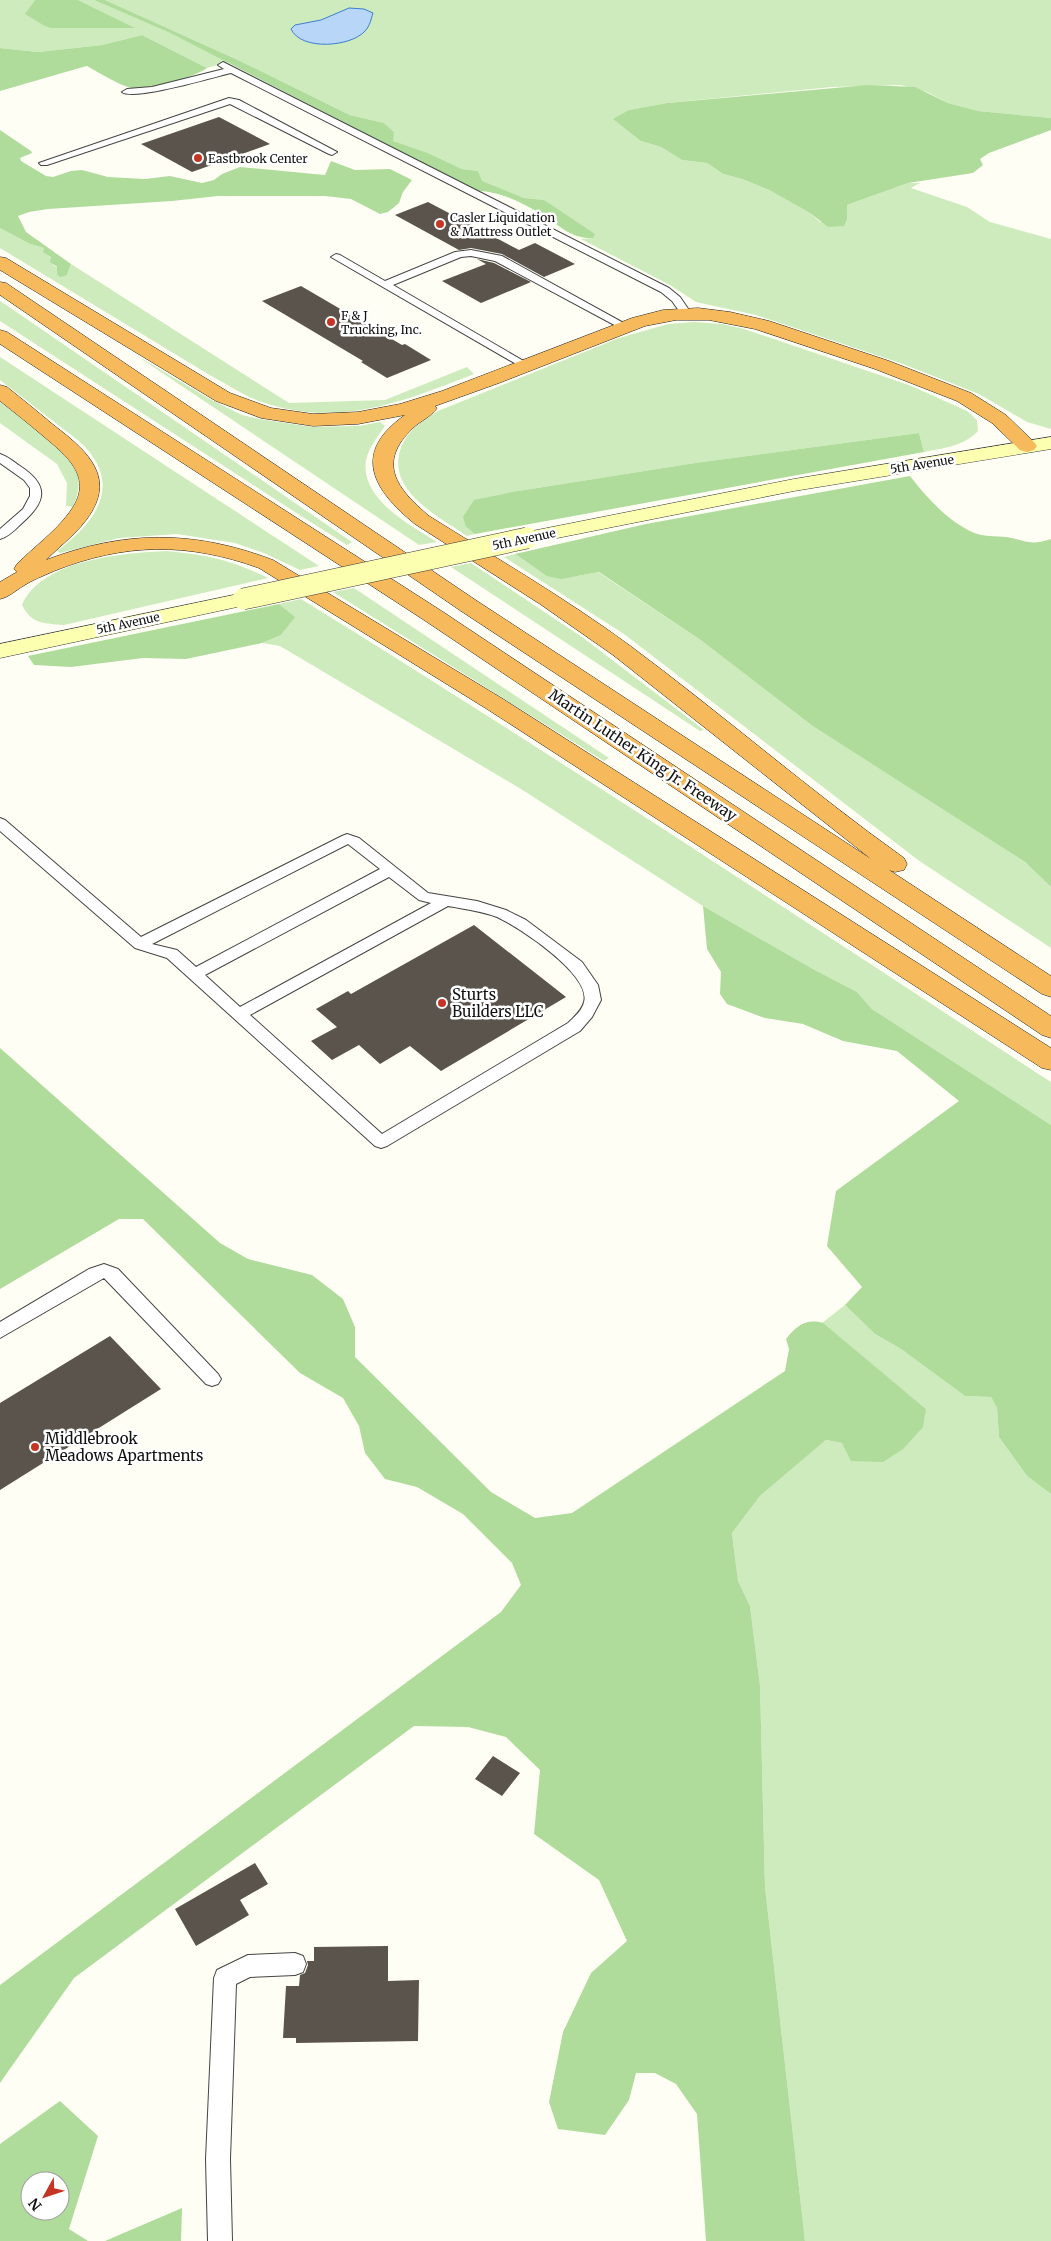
<svg xmlns="http://www.w3.org/2000/svg" width="1051" height="2241" viewBox="0 0 1051 2241" font-family="Merriweather,serif">
<style>
.green{fill:#cdebbc}
.forest{fill:#afdc9b;fill-rule:evenodd}
.water{fill:#b8d6f7;stroke:#3d7fd0}
.building{fill:#5a544d}
.lines{fill:none;stroke-linecap:round;stroke-linejoin:round}
.lane-casing{stroke:#444;stroke-width:2}
.secondary-casing{stroke:#333;stroke-width:1}
.highway-casing{stroke:#222;stroke-width:1}
.lane{fill:#fff;fill-rule:evenodd}
.secondary{fill:#fcffaf;fill-rule:evenodd}
.highway{fill:#f6b95b;fill-rule:evenodd}
.secondary-bridge-casing{stroke:#333;stroke-width:22;stroke-linecap:butt}
.secondary-bridge{stroke:#fcffaf;stroke-width:21}
.poi-dot{fill:#c43525;stroke:#fff;stroke-width:2}
.labels{text-anchor:middle;dominant-baseline:central;stroke-width:5;stroke-linejoin:round;paint-order:stroke}
.far-poi-label{font-size:12px;fill:#111;stroke:#fff;text-anchor:start}
.far-street-label{font-size:12px;fill:#111;stroke:#fff}
.street-label{font-size:15px;fill:#111;stroke:#fff}
.poi-label{font-size:15px;fill:#111;stroke:#fff;text-anchor:start}
</style>
<rect width="100%" height="100%" fill="#fffef4"/>
<path class="green" d="M 0,0 L 35,0 L 26,14 L 50,28 L 134,28 L 78,0 L 94,0 L 170,33 L 228,62 L 207,68 L 142,35 L 102,45 L 38,52 L 0,48 Z
M 105,0 L 1051,0 L 1051,118 L 978,111 L 948,103 L 927,92 L 901,85 L 832,87 L 667,103 L 629,110 L 641,141 L 661,147 L 682,160 L 707,163 L 723,174 L 742,179 L 773,192 L 810,213 L 820,222 L 847,219 L 847,205 L 908,183 L 920,183 L 911,188 L 967,207 L 990,222 L 1051,239 L 1051,429 L 1027,422 L 979,394 L 903,364 L 756,315 L 696,302 L 670,285 L 581,239 L 593,238 L 544,200 L 524,198 L 481,181 L 478,171 L 462,169 L 428,153 L 392,141 L 394,132 L 384,123 L 350,115 L 238,60 Z
M 0,228 L 30,244 L 44,248 L 51,258 L 53,265 L 67,275 L 71,264 L 289,403 L 385,400 L 467,367 L 474,374 C 402,402 337,429 259,401 C 241,394 225,383 208,374 L 0,248 Z
M 0,301 L 12,309 L 352,542 L 347,545 L 298,514 L 0,321 Z
M 694,322 L 722,324 L 744,329 L 909,385 L 967,411 L 977,420 L 978,431 C 964,446 944,448 924,452 L 919,433 L 695,463 L 518,491 L 466,527 L 475,534 L 467,536 C 441,518 391,493 399,455 C 404,433 419,422 438,411 L 619,338 L 668,324 Z
M 134,354 L 210,399 L 242,415 L 259,419 L 312,427 L 359,426 L 380,422 L 385,426 C 378,436 369,447 366,460 C 360,499 410,525 437,542 L 419,545 Z
M 0,357 L 319,566 L 300,570 L 264,553 L 235,543 L 177,534 L 119,538 L 60,553 L 57,551 C 98,521 124,482 79,441 L 0,380 Z
M 0,402 C 18,416 65,448 75,466 C 82,478 78,495 73,507 L 66,506 L 67,483 L 57,464 L 0,423 Z
M 167,551 C 208,555 231,560 268,578 L 64,625 C 44,623 32,625 22,605 C 42,559 124,553 167,551 Z
M 515,554 C 554,581 552,581 598,572 L 702,641 L 814,726 L 1025,862 L 1051,887 L 1051,948 L 918,860 L 624,634 L 504,557 Z
M 471,563 L 582,637 L 704,730 L 700,731 L 451,567 Z
M 354,588 L 609,758 L 604,761 L 333,592 Z
M 301,599 C 554,755 802,920 1051,1082 L 1051,1125 L 872,1009 L 857,992 L 813,969 L 703,906 L 521,789 L 280,646 L 262,643 L 281,635 L 294,617 L 279,604 Z
M 845,1305 L 875,1334 L 901,1349 L 965,1396 L 991,1397 L 997,1408 L 999,1437 L 1027,1476 L 1051,1494 L 1051,2241 L 805,2241 L 765,1887 L 760,1685 L 750,1606 L 738,1581 L 732,1533 L 760,1496 L 826,1440 L 842,1443 L 926,1409 L 822,1323 Z"/>
<path class="forest" d="M 35,0 L 78,0 L 135,28 L 50,28 L 43,25 L 25,14 Z
M 94,0 L 105,0 L 238,60 L 350,115 L 384,123 L 394,132 L 393,141 L 428,153 L 462,169 L 478,171 L 482,181 L 524,198 L 544,200 L 595,234 L 593,238 C 571,239 561,226 544,216 C 525,204 500,191 478,191 L 170,33 Z
M 142,35 L 207,68 C 193,77 154,90 137,89 C 123,88 100,73 87,66 L 83,67 L 0,91 L 0,48 L 38,52 L 102,45 Z
M 868,85 L 915,87 L 948,103 L 978,111 L 1051,118 L 1051,130 L 989,153 L 980,159 L 983,165 L 973,173 L 908,183 L 847,205 L 847,219 L 844,226 L 828,227 L 810,213 L 771,191 L 742,179 L 723,174 L 707,163 L 682,160 L 661,147 L 641,141 L 613,119 L 629,110 L 667,103 Z
M 0,130 L 31,151 L 32,153 L 20,158 L 21,161 L 46,176 L 53,177 L 71,171 L 82,170 L 108,177 L 145,179 L 170,176 L 202,183 L 214,180 L 222,174 L 240,167 L 325,175 L 331,161 L 355,170 L 390,169 L 412,180 L 403,192 L 399,203 L 388,212 L 380,214 L 351,199 L 325,196 L 218,196 L 172,201 L 48,209 L 29,212 L 18,216 L 26,232 L 71,264 L 67,275 L 60,277 L 57,274 L 57,267 L 50,262 L 51,257 L 43,252 L 44,248 L 30,244 L 0,228 Z
M 919,433 L 924,452 L 475,534 L 466,527 L 463,517 L 474,500 L 518,491 L 695,463 Z
M 910,476 C 926,497 948,521 972,532 C 982,537 996,536 1007,537 C 1027,541 1029,546 1051,539 L 1051,887 L 1025,862 L 813,726 L 702,641 L 599,572 L 561,579 L 547,576 L 515,554 L 646,524 Z
M 279,604 L 295,617 L 281,635 L 262,643 L 186,659 L 143,658 L 71,667 L 34,665 L 28,656 Z
M 703,906 L 813,969 L 857,992 L 872,1009 L 1051,1125 L 1051,1494 L 1027,1476 L 999,1437 L 997,1408 L 991,1397 L 965,1396 L 901,1349 L 875,1334 L 845,1305 L 862,1287 L 827,1246 L 836,1191 L 959,1101 L 897,1051 L 843,1041 L 803,1024 L 765,1018 L 727,1004 L 720,994 L 721,972 L 707,949 Z
M 0,1048 L 220,1243 L 248,1259 L 312,1275 L 343,1299 L 355,1327 L 355,1357 L 491,1492 L 535,1518 L 572,1513 L 785,1371 L 789,1349 L 786,1339 C 796,1326 806,1318 823,1323 L 926,1409 L 923,1427 L 903,1449 L 883,1462 L 851,1461 L 842,1443 L 826,1440 L 760,1496 L 732,1533 L 738,1581 L 750,1606 L 760,1685 L 765,1887 L 805,2241 L 706,2241 L 697,2114 L 676,2084 L 655,2073 L 636,2073 L 629,2100 L 605,2135 L 558,2129 L 549,2102 L 563,2032 L 591,1973 L 627,1941 L 599,1880 L 534,1834 L 540,1770 L 506,1737 L 468,1727 L 414,1726 L 74,1978 L 0,2083 L 0,1985 L 501,1612 L 521,1585 L 512,1563 L 463,1514 L 417,1487 L 385,1479 L 365,1453 L 359,1426 L 343,1398 L 300,1373 L 143,1219 L 119,1219 L 0,1289 Z
M 60,2101 L 98,2136 L 69,2229 L 88,2241 L 0,2241 L 0,2144 ZM 30,2181 L 60,2181 L 60,2211 L 30,2211 Z
M 182,2208 L 181,2241 L 105,2241 Z"/>
<path class="water" d="M 349,8 L 364,9 L 373,13 C 371,19 370,26 365,31 C 351,47 301,51 291,29 L 295,25 L 321,20 Z"/>
<path class="building" d="M 219,117 L 270,144 L 192,172 L 141,144 Z
M 428,202 L 519,250 L 535,243 L 575,264 L 544,277 L 502,254 L 471,248 L 459,250 L 395,215 Z
M 477,259 L 494,263 L 531,282 L 481,303 L 442,281 L 486,264 Z
M 301,286 L 402,345 L 405,344 L 431,360 L 387,378 L 361,362 L 363,361 L 262,301 Z
M 474,925 L 566,997 L 441,1071 L 410,1046 L 380,1064 L 359,1045 L 332,1060 L 311,1041 L 337,1027 L 316,1009 L 348,991 L 351,994 Z
M 110,1336 L 161,1389 L 0,1490 L 0,1403 Z
M 493,1756 L 520,1773 L 502,1796 L 475,1779 Z
M 255,1863 L 268,1884 L 240,1900 L 249,1915 L 196,1946 L 175,1909 Z
M 388,1946 L 388,1981 L 419,1980 L 418,2041 L 296,2043 L 296,2038 L 283,2038 L 286,1986 L 299,1986 L 300,1975 L 305,1973 L 308,1965 L 307,1961 L 314,1961 L 314,1947 Z"/>
<g class="lines">
<defs>
<path id="lane" d="M 223,62 L 669,288 L 680,297 L 691,313 L 686,316 L 682,315 L 672,301 L 661,292 L 231,73 C 214,77 134,101 122,92 L 127,89 L 152,87 L 224,69 L 218,65 Z
M 229,98 L 239,100 L 337,152 L 332,155 L 329,154 L 230,104 L 47,165 L 41,165 L 39,163 Z
M 471,250 L 502,256 L 629,326 L 628,328 L 620,328 L 495,261 L 471,256 L 461,257 L 393,285 L 527,363 L 529,365 L 523,368 L 331,257 L 336,254 L 340,255 L 385,281 L 455,252 Z
M 0,454 C 7,456 14,462 20,466 C 49,485 47,501 22,523 C 16,529 8,537 0,539 L 0,529 L 23,509 L 30,496 L 30,488 L 24,480 L 0,463 Z
M 0,818 L 5,820 L 141,937 L 342,836 L 347,834 L 359,838 L 428,893 L 477,901 L 506,910 L 526,920 L 582,962 L 598,985 L 601,1000 L 592,1017 L 580,1031 L 387,1146 L 381,1148 L 375,1146 L 167,958 L 135,948 L 0,831 ZM 348,844 L 380,869 L 196,967 L 177,950 L 152,944 ZM 389,877 L 419,900 L 431,903 L 240,1007 L 205,975 ZM 448,906 C 464,909 482,911 497,917 C 519,927 592,975 584,1002 C 582,1011 574,1017 568,1023 L 382,1134 L 250,1015 Z
M 104,1264 L 118,1269 L 218,1374 L 221,1379 L 218,1384 L 212,1386 L 206,1384 L 104,1278 L 0,1338 L 0,1322 L 89,1269 Z
M 295,1953 L 303,1956 L 306,1964 L 303,1972 L 295,1975 L 250,1977 L 236,1984 L 230,2159 L 232,2241 L 208,2241 L 206,2159 L 214,1978 L 217,1970 L 248,1955 Z"/>
<path id="secondary" d="M 1051,437 L 1051,449 L 794,491 L 527,544 L 520,542 L 517,538 L 520,534 L 527,532 L 794,479 Z
M 243,593 L 251,594 L 254,599 L 251,604 L 0,658 L 0,644 Z"/>
<path id="highway" d="M 0,257 L 6,258 L 230,393 L 271,408 L 313,414 L 358,412 L 400,404 L 442,391 L 632,318 L 663,310 L 698,308 L 730,312 L 769,321 L 889,361 L 971,393 L 1006,415 L 1034,442 L 1037,446 L 1034,450 L 1027,452 L 1020,450 L 992,423 L 957,401 L 875,369 L 755,329 L 709,320 L 676,320 L 645,326 L 499,383 L 435,406 L 437,408 C 431,417 420,421 413,428 C 376,463 397,489 429,516 C 496,558 565,598 629,645 C 722,714 810,791 904,858 L 907,864 L 904,870 L 895,872 L 889,870 L 1051,976 L 1051,997 L 1042,994 L 461,611 L 0,295 L 0,282 L 6,283 L 477,601 L 871,859 L 613,655 L 540,604 L 415,524 C 373,490 351,453 405,415 L 358,424 L 313,426 L 261,418 L 216,401 L 0,270 Z
M 0,330 L 7,332 L 440,610 L 1051,1016 L 1051,1038 L 1042,1035 L 424,620 L 0,344 Z
M 0,385 L 7,387 C 22,399 37,411 51,423 C 75,442 111,467 96,503 C 87,526 63,543 46,560 C 125,530 194,530 273,560 L 503,699 L 1051,1048 L 1051,1070 L 1042,1068 L 487,709 L 259,568 C 188,542 124,543 54,571 C 43,576 32,580 23,586 C 15,591 9,597 0,599 L 0,582 L 17,572 L 14,569 L 17,564 C 34,547 55,532 69,513 C 96,478 67,456 42,435 C 28,423 14,412 0,401 Z"/>
</defs>
<use href="#lane" class="lane-casing"/>
<use href="#secondary" class="secondary-casing"/>
<use href="#highway" class="highway-casing"/>
<use href="#lane" class="lane"/>
<use href="#secondary" class="secondary"/>
<use href="#highway" class="highway"/>
<defs>
<path id="secondary-bridge" d="M 243,599 L 527,538"/>
</defs>
<use href="#secondary-bridge" class="secondary-bridge-casing"/>
<use href="#secondary-bridge" class="secondary-bridge"/>
</g>
<g class="poi-dot">
<circle cx="198" cy="158" r="5"/>
<circle cx="440" cy="224" r="5"/>
<circle cx="331" cy="322" r="5"/>
<circle cx="442" cy="1003" r="5"/>
<circle cx="35" cy="1447" r="5"/>
</g>
<g class="labels">
<g class="far-poi-label">
<text x="208" y="158">Eastbrook Center</text>
<text x="450" y="217">Casler Liquidation<tspan x="450" dy="14">&amp; Mattress Outlet</tspan></text>
<text x="341" y="315">F &amp; J<tspan x="341" dy="14">Trucking, Inc.</tspan></text>
</g>
<g class="far-street-label">
<text transform="translate(922 464) rotate(-9)">5th Avenue</text>
<text transform="translate(524 539) rotate(-12)">5th Avenue</text>
<text transform="translate(128 623) rotate(-12)">5th Avenue</text>
</g>
<g class="street-label">
<text transform="translate(643 755) rotate(34)">Martin Luther King Jr. Freeway</text>
</g>
<g class="poi-label">
<text x="452" y="994">Sturts<tspan x="452" dy="17">Builders LLC</tspan></text>
<text x="45" y="1438">Middlebrook<tspan x="45" dy="17">Meadows Apartments</tspan></text>
</g>
</g>
<g transform="translate(45 2196) rotate(230)"><circle r="24" fill="#ffffff" stroke="#a0a0a0"/>
<path d="M0-4L9 19L0 12L-9 19Z" fill="#c43525"/>
<text y="-8" font-size="14" font-weight="bold" text-anchor="middle" fill="#111111">N</text>
</g>
</svg>
